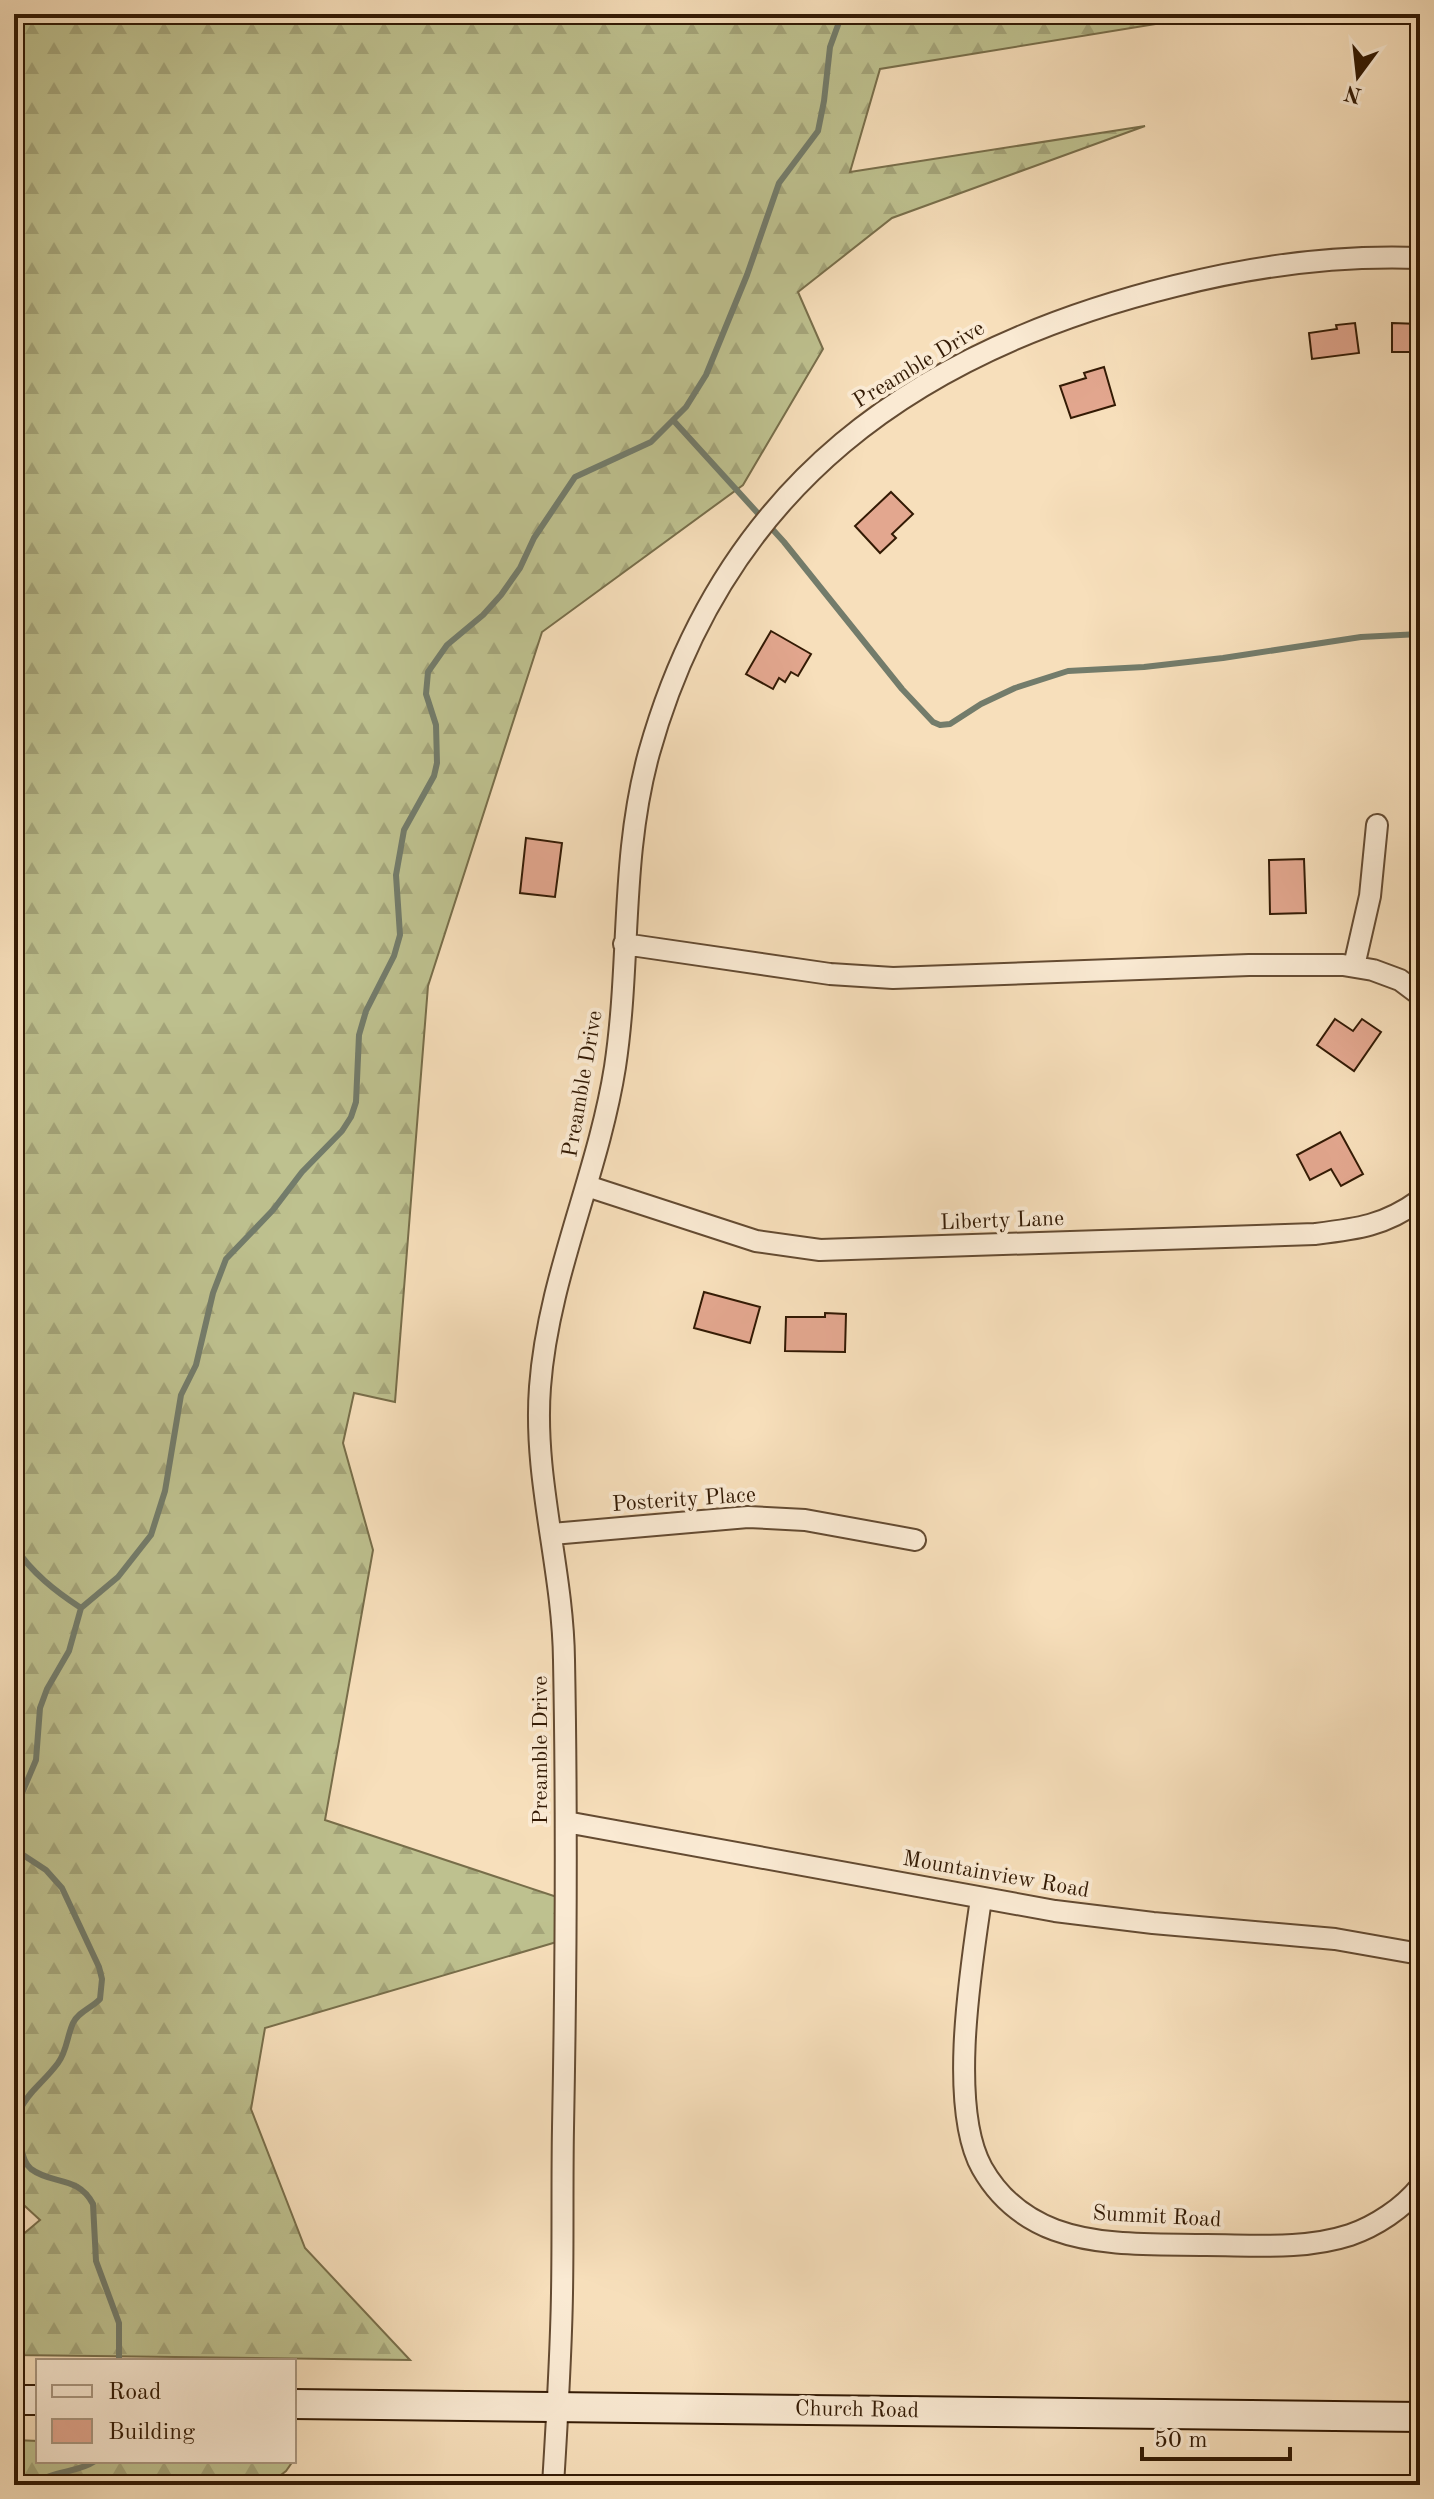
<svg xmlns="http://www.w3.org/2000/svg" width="1434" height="2499" viewBox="0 0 1434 2499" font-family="'Old Standard TT',serif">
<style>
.forest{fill:url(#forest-firs);stroke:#786e4a;stroke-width:2}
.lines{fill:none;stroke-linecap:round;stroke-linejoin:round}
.stream{stroke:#737c6b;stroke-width:6}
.building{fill:#e3a78f;stroke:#331a04;stroke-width:2}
.minor-casing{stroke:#644b32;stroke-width:24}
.secondary-casing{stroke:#331a04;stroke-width:32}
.minor{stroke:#faead3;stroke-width:20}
.secondary{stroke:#faead3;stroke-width:28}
.labels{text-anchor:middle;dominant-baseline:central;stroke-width:8;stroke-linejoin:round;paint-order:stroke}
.street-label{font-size:22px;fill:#331a04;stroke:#faead3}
</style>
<defs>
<pattern id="forest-firs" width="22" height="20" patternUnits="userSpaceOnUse" patternTransform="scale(2)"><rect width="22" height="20" fill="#bec18f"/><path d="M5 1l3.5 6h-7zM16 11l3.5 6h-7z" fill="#a4a57a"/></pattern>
</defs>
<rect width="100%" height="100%" fill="#f7dfbb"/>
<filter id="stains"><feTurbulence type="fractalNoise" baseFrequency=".0025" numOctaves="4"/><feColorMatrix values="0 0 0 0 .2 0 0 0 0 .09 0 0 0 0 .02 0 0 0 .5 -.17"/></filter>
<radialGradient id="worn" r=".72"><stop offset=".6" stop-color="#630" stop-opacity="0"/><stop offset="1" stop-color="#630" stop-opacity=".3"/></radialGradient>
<path class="forest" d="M 14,14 L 1217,14 L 880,69 L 850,172 L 1145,126 L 892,218 L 798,292 L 823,349 L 743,485 L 542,632 L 428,986 L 395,1402 L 354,1393 L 343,1443 L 373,1550 L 325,1820 L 560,1898 L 560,1941 L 265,2028 L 251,2109 L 305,2248 L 410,2360 L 14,2355 L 14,2242 L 40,2220 L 14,2196 Z
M 14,2440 L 38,2441 L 38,2461 L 293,2461 L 286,2471 L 268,2485 L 14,2485 Z"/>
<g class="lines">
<path class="stream" d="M 673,420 L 784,542 L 902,689 L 933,722 L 940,725 L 950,724 L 981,704 L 1015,688 L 1068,671 L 1144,667 L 1223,658 L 1361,637 L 1420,634
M 14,1546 C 32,1573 55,1591 81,1608
M 14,1812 L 36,1760 L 40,1708 L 47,1689 L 69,1651 L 81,1608 L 118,1577 L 151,1535 L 165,1491 L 181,1395 L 196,1365 L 213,1293 L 226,1259 L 273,1210 L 302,1172 L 342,1131 L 351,1117 L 356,1102 L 359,1035 L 366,1011 L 394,956 L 400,935 L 396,875 L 404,830 L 434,776 L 437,763 L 436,725 L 426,694 L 428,672 L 447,645 L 483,615 L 501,595 L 520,568 L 534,538 L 575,477 L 651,442 L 686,407 L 706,375 L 747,275 L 779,183 L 818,131 L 824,101 L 830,47 L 842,14
M 14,1849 L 46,1870 L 62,1888 L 99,1967 L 102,1979 L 100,1999 C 92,2008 79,2011 73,2023 C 67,2036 67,2051 58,2063 C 36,2093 7,2102 21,2147 C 23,2155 24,2163 31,2169 C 52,2185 78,2175 93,2204 L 96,2261 L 119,2323 L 119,2361
M 35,2485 C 50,2470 76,2474 95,2461"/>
</g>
<path class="building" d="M 1355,323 L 1359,353 L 1312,359 L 1309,333 L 1337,329 L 1336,325 Z
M 1392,323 L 1420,324 L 1420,352 L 1392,352 Z
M 1104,367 L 1115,405 L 1071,418 L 1060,386 L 1086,378 L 1084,373 Z
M 891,492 L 913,514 L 892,534 L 896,538 L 880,553 L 855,526 Z
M 771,631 L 811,654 L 798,676 L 791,672 L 785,682 L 779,678 L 773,689 L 746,674 Z
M 526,838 L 562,843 L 555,897 L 520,893 Z
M 1304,859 L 1306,913 L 1270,914 L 1269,860 Z
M 1335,1019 L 1353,1031 L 1362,1019 L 1381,1032 L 1354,1071 L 1317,1045 Z
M 1340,1132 L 1363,1174 L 1341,1186 L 1331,1169 L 1310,1180 L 1297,1155 Z
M 704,1292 L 760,1307 L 750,1343 L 694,1328 Z
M 825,1313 L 846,1314 L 845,1352 L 785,1351 L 786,1317 L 825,1317 Z"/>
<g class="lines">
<defs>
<path id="minor" d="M 624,944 L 830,974 L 893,978 L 1249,965 L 1343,965 L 1373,970 L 1400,980 L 1420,995
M 1354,966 L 1370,896 L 1377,825
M 587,1186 L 756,1241 L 820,1250 L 1315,1234 C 1357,1229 1384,1226 1420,1200
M 552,1534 L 748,1517 L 805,1520 L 915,1540
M 566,1822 L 1055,1911 L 1153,1923 L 1335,1939 L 1420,1954
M 981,1899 C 971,1968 948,2107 982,2168 C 999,2198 1023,2218 1055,2230 C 1101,2247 1157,2244 1206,2245 C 1253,2245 1304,2250 1350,2235 C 1376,2226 1403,2208 1420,2187
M 553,2485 C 557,2421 561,2357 562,2293 C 563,2238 562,2183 563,2128 C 566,1972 567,1816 564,1660 C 563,1569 533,1479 540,1387 C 548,1277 598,1175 615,1067 C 631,961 620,859 649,753 C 724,485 915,350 1175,286 C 1254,266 1339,255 1420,258"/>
<path id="secondary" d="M 14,2400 L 38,2400
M 294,2404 L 1420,2417"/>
</defs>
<use href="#minor" class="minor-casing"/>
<use href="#secondary" class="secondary-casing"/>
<use href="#minor" class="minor"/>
<use href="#secondary" class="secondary"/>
</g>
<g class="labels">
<g class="street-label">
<text transform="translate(919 365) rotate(-31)">Preamble Drive</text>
<text transform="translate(583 1084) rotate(-80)">Preamble Drive</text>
<text transform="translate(1002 1221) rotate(-2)">Liberty Lane</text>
<text transform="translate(684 1500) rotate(-4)">Posterity Place</text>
<text transform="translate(541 1750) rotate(-90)">Preamble Drive</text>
<text transform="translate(996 1875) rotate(10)">Mountainview Road</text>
<text transform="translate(1157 2217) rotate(3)">Summit Road</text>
<text transform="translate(857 2410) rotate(1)">Church Road</text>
</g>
</g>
<rect width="1434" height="2499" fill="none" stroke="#f7dfbb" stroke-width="48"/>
<rect x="16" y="16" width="1402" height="2467" fill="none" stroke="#331a04" stroke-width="4"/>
<rect x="24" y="24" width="1386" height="2451" fill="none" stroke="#331a04" stroke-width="2"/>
<rect x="36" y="2359" width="260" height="104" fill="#faead3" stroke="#aa9780" stroke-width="2"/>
<rect x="52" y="2385" width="40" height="12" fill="#faead3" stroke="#aa9780" stroke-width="2"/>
<text x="108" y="2399" font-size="24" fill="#331a04">Road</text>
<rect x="52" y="2419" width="40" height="24" fill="#e3a78f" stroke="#aa9780" stroke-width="2"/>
<text x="108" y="2439" font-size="24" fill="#331a04">Building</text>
<g transform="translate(1358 76) rotate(195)" stroke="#faead3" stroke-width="6" paint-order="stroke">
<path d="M0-6L14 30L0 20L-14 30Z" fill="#331a04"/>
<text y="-12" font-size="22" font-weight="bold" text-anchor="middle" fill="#331a04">N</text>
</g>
<path d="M1142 2447v12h148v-12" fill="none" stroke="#331a04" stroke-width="4"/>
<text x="1154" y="2447" font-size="24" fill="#331a04" stroke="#faead3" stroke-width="6" paint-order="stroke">50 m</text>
<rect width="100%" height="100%" filter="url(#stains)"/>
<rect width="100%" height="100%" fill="url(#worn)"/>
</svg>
